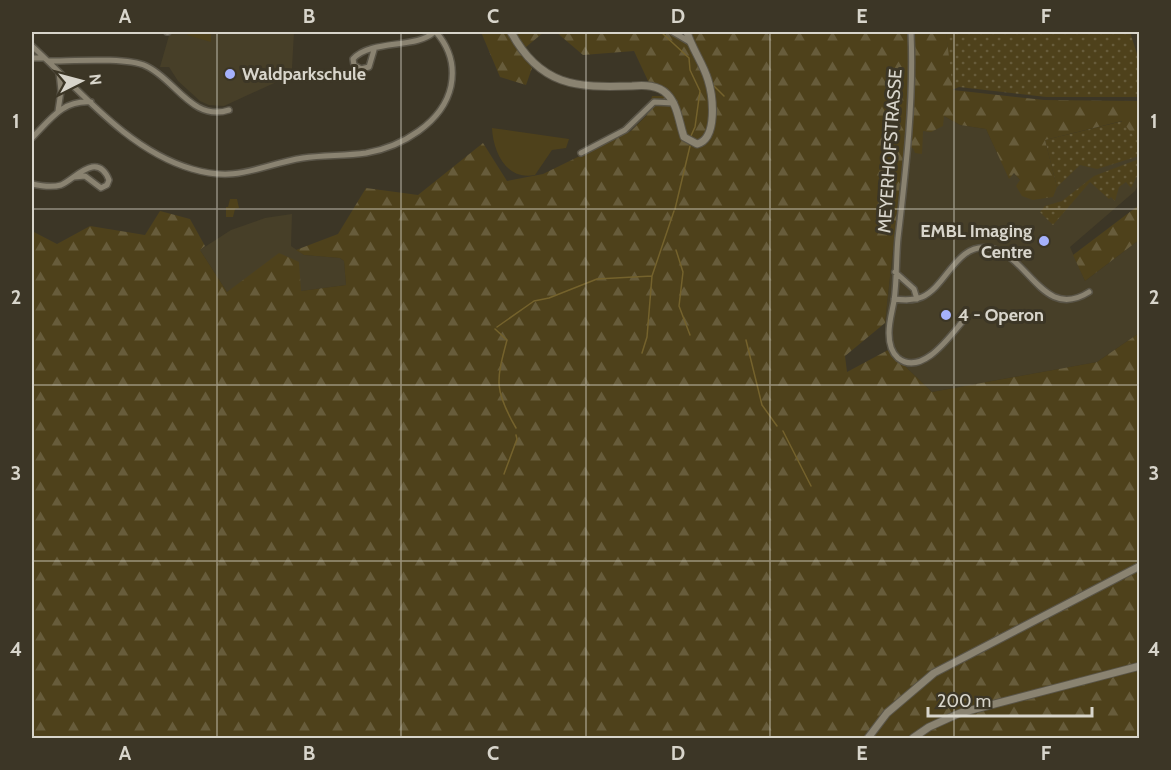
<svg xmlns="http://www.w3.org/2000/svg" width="1171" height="770" viewBox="0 0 1171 770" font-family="Cabin,sans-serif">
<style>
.built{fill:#473f28}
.grass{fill:url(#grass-dots)}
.forest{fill:url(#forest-firs)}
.green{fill:#4e411b}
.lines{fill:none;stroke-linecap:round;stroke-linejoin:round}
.stream{stroke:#74622c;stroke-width:1.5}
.minor-casing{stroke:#595447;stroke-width:8}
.tertiary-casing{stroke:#595447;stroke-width:9}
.minor{stroke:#8a8371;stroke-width:5}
.tertiary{stroke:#8a8371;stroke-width:7}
.grid{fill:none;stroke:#d8d5cb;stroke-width:1.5;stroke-opacity:0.55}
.poi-dot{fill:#a5b1fc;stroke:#3c3626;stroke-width:2}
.labels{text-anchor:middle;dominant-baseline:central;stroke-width:6;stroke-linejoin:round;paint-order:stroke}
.poi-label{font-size:18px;font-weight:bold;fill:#d8d5cb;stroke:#3c3626;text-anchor:start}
.street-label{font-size:18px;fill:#d8d5cb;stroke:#3c3626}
.neatline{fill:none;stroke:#d8d5cb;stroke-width:2}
.grid-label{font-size:20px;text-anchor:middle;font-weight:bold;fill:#d8d5cb}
</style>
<defs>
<pattern id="grass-dots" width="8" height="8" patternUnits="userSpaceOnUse" patternTransform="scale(1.5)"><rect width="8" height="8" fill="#4e411b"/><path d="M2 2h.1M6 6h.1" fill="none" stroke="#675c3b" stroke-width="1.8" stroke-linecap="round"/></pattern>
<pattern id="forest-firs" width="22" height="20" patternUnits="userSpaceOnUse" patternTransform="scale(1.5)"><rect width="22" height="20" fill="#4e411b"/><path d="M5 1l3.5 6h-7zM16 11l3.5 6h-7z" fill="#675c3b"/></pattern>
</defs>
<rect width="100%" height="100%" fill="#3c3626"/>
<path class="built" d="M 170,32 L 294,32 L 292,68 L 283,79 L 224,106 L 209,105 L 200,101 L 178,81 L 169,67 L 160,67 Z
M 944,116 L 960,125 L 986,129 L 1009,178 L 1014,173 L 1020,180 L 1057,187 L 1045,140 L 1139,143 L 1139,183 L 1135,191 L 1070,247 L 1085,281 L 1139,240 L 1139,333 L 1097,362 L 932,392 L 888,350 L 885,323 L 904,147 L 913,148 L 923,131 Z
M 292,214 L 291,246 L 304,255 L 340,258 L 344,261 L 346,285 L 301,291 L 240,284 L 227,292 L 200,250 L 231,230 L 265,218 Z"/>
<path class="grass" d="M 946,32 L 1130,32 L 1139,60 L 1139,97 L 1046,97 L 959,87 L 952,90 Z
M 1123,121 L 1139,143 L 1139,156 L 1097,169 L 1080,165 L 1057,187 L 1045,140 Z
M 1139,159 L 1139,172 L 1131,188 L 1126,182 L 1119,187 L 1115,201 L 1111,197 L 1109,199 L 1090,182 L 1053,225 L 1040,212 L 1045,206 L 1062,201 L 1094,176 Z"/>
<path class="forest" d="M 481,32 L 544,32 L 520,52 L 532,68 L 526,85 L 500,77 Z
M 556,32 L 946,32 L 953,90 L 1044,100 L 1139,101 L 1139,143 L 1122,121 L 1045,140 L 1057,187 L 1053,197 L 1033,200 L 1022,196 L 1016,186 L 1020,180 L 1014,173 L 1009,179 L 986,129 L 960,125 L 944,116 L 943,126 L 931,132 L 923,131 L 922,154 L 915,153 L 913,148 L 904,147 L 885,323 L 845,356 L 847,372 L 888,350 L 932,392 L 1097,362 L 1139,333 L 1139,738 L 32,738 L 32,231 L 57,244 L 90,226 L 145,235 L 160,211 L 190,219 L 205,246 L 200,250 L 227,292 L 279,253 L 299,262 L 301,291 L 346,285 L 344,261 L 340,258 L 304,255 L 296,250 L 338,234 L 366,188 L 418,195 L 483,143 L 507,181 L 543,174 L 631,131 L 647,115 L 652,96 L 663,96 L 649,83 L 634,51 L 583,55 Z
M 1139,205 L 1139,240 L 1085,281 L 1073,255 Z"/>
<path class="green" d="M 188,32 L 211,32 L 211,42 L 187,35 Z
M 492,128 L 569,139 L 566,148 L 552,150 L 535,175 C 506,181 493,151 492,128 Z
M 230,199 L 237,199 L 239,208 L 235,209 L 233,217 L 226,217 L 226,207 L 228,207 Z"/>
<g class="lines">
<path class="stream" d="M 661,32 L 689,58 L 690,70 L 700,91 L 695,127 L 690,138
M 712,84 L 724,96
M 675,209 L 690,146
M 676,250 L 683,272 L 679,306 L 690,335
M 497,327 L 534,301 L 549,298 L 597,279 L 652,276
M 495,329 L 507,340 C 496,381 494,390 516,428
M 746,340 L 762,405 L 777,426
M 642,353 L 647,337 L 652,276 L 674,211
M 783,431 L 811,486
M 504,474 L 517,439 L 516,435"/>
<defs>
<path id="minor" d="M 167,32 L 168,32
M 673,32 L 690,42
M 911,32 C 914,101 906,169 898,238 C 896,258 897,281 894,301 C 892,312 889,322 889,333 C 889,342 891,352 898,358 C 922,377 950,336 963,321
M 32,46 C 80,90 127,150 192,169 C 239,183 259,165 303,158 C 324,155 345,156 366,153 C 401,147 443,123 451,86 C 455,66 449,47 436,32
M 374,50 L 369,67 L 361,69 L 354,65 L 353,59 C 371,39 417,49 434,32
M 32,58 L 44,58
M 48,61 C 72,61 126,57 146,66 C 175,79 192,122 229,110
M 58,111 L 61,91 L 59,72
M 32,138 C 50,120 62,100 91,102
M 581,153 L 625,130 L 654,102 L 674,103
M 32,184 C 41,186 51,188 61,185 C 74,180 97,150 109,180 L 107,185 L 101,188 L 85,176 L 74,177
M 895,272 L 914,289 L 917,299
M 894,299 C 903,300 913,301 922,297 C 947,286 956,243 989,248 C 1028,253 1042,322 1089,292"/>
<path id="tertiary" d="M 511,32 C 540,86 576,88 632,86 C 645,85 658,85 667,94 C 678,105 679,123 684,137 L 697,144 C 718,139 713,96 708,80 C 703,63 692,49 687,32
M 868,738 L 887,713 L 934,673 L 1140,566
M 913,738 L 929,727 L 960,713 L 1140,666"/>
</defs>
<use href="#minor" class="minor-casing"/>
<use href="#tertiary" class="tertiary-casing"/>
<use href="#minor" class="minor"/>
<use href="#tertiary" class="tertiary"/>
</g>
<path class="grid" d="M 217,32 L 217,738M 401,32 L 401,738M 586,32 L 586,738M 770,32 L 770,738M 954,32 L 954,738M 32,209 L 1140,209M 32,385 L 1140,385M 32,561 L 1140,561"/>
<g class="poi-dot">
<circle cx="230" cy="74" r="6"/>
<circle cx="1044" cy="241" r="6"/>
<circle cx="946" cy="315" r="6"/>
</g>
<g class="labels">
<g class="poi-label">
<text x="242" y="74">Waldparkschule</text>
<text x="1032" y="231" text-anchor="end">EMBL Imaging<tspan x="1032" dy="21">Centre</tspan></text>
<text x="958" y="315">4 - Operon</text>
</g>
<g class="street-label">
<text transform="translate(890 151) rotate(-86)">MEYERHOFSTRASSE</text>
</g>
</g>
<rect width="1171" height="770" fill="none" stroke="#3c3626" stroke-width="66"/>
<g transform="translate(81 81) rotate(84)" stroke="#3c3626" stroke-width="4.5" paint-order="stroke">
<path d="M0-4.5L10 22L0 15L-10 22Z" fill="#d8d5cb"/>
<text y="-9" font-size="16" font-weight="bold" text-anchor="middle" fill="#d8d5cb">N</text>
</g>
<path d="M928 707v9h164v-9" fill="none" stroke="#d8d5cb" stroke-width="3"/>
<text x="937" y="707" font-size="18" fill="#d8d5cb" stroke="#3c3626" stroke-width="4.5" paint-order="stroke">200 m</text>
<rect x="33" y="33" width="1105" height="704" class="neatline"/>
<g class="grid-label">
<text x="125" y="23">A</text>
<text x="309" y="23">B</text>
<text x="493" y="23">C</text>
<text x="678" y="23">D</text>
<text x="862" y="23">E</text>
<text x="1046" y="23">F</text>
<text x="16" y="128">1</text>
<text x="1154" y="128">1</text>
<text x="16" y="304">2</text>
<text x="1154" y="304">2</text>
<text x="16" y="480">3</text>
<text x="1154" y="480">3</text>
<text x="16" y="656">4</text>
<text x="1154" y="656">4</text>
<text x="125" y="760">A</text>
<text x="309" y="760">B</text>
<text x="493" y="760">C</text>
<text x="678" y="760">D</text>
<text x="862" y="760">E</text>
<text x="1046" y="760">F</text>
</g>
</svg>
